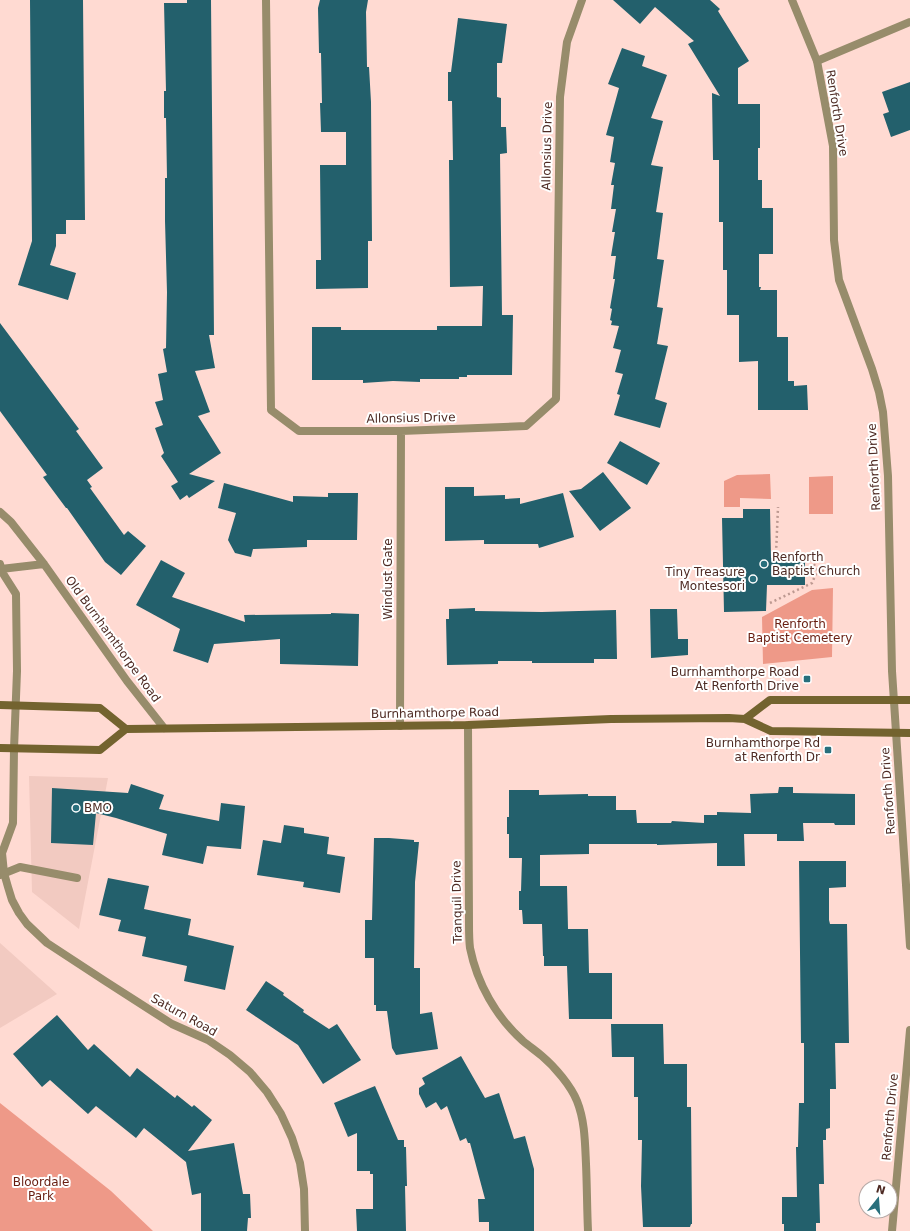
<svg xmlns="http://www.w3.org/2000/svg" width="910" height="1231" viewBox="0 0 910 1231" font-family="'DejaVu Sans',sans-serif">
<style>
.built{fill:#f2cac1}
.green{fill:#e98}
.building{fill:#23606c}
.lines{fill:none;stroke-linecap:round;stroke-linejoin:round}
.path{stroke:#bd9991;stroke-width:2.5;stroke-dasharray:2 3;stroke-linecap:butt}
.service{stroke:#978c6b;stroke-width:8}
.minor{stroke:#978c6b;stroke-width:8}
.tertiary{stroke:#978c6b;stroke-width:8}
.secondary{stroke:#73632f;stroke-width:8}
.poi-dot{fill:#286f7c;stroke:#fff;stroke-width:1.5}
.labels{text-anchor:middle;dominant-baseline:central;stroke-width:4;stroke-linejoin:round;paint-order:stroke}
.street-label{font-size:12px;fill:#4e2b24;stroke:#fff}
.poi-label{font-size:12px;fill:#4e2b24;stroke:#fff;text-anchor:end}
.park-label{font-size:12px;fill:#681d10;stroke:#fff}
</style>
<rect width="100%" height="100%" fill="#ffdad2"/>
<path class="built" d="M 29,776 L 108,778 L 79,929 L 32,892 Z
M 0,943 L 57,994 L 0,1028 Z"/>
<path class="green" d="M 770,474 L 771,499 L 740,498 L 740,507 L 724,507 L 724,481 L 737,475 Z
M 833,476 L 833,514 L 809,514 L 809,477 Z
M 833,588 L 832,657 L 763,664 L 762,617 L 812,590 Z
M 0,1103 L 111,1191 L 153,1231 L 0,1231 Z"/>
<path class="building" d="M 30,0 L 83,0 L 85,220 L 66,220 L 66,234 L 56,234 L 56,246 L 50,265 L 76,273 L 68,300 L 18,285 L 32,241 Z
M 187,0 L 211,0 L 214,335 L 209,335 L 215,368 L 195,371 L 210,412 L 198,416 L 221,453 L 189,474 L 215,481 L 189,498 L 187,495 L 180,500 L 171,486 L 178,482 L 161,456 L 164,453 L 155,428 L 163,425 L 155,402 L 163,400 L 158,374 L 167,372 L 163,349 L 166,348 L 167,292 L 165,221 L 165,178 L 167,178 L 166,118 L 164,118 L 164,91 L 166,91 L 164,3 L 187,3 Z
M 320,0 L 368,0 L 366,12 L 367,67 L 369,67 L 371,102 L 372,241 L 368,241 L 368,288 L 316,289 L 316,260 L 321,260 L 320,165 L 346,165 L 346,132 L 321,132 L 320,103 L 322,103 L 321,53 L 319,53 L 318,8 Z
M 613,0 L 710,0 L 720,9 L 718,11 L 749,61 L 738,68 L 738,104 L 760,104 L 760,148 L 758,148 L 758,180 L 762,180 L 762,208 L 773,208 L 773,254 L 759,254 L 759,287 L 761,287 L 760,290 L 777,290 L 777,337 L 788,337 L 788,381 L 794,381 L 794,386 L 807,385 L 808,410 L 758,410 L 758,361 L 739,362 L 739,315 L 727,315 L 727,270 L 723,270 L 723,222 L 719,222 L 719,160 L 713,160 L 712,93 L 720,96 L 688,44 L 694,41 L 655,7 L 640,24 Z
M 458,18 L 507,24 L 502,63 L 497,63 L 497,97 L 501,98 L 501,127 L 506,127 L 507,153 L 500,154 L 502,315 L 513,315 L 512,375 L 467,375 L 467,377 L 459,377 L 459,379 L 420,379 L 420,382 L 393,381 L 363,383 L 363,380 L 312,380 L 312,327 L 341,327 L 341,330 L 437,330 L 437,326 L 482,326 L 483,286 L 450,287 L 449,160 L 453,160 L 452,101 L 448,101 L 448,72 L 451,72 Z
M 622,48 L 645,56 L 642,66 L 667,75 L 651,118 L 663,121 L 651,165 L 663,167 L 656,212 L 663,213 L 657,259 L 664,260 L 657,307 L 663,308 L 657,344 L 668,346 L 655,399 L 667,403 L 660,428 L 614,415 L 620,395 L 617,394 L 623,374 L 615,372 L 621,350 L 613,348 L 619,326 L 611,325 L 612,321 L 610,320 L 612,309 L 610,308 L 615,279 L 613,279 L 616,256 L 611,256 L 615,232 L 612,232 L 616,209 L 611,209 L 614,185 L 611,185 L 615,163 L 610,162 L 614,137 L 606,135 L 619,88 L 608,84 Z
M 910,82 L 910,130 L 891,137 L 883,114 L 889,112 L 882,92 Z
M 0,323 L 79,429 L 76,431 L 103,468 L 87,480 L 92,487 L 90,488 L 124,535 L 128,531 L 146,546 L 121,575 L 105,562 L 67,508 L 66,508 L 43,477 L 47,475 L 0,411 Z
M 620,441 L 660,463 L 647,485 L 607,463 Z
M 603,472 L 631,508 L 600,531 L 569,491 L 581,489 Z
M 224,483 L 293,502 L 293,496 L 328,497 L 328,493 L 358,493 L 357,540 L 307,540 L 307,547 L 253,549 L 251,557 L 235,553 L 228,540 L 236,513 L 218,508 Z
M 445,487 L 474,487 L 474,496 L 505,495 L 505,499 L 520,498 L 520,504 L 563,493 L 574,537 L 539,548 L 538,544 L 484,544 L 484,540 L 445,541 Z
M 743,509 L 770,509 L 771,558 L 805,557 L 805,585 L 767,585 L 766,611 L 724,612 L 722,518 L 743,518 Z
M 161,560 L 185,573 L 172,597 L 245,622 L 244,615 L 331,614 L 331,613 L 359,614 L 358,666 L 280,664 L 280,639 L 214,644 L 208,663 L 173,651 L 180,629 L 136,605 Z
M 475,608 L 475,611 L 542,612 L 616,610 L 617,659 L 594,659 L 594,663 L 532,663 L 532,661 L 498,661 L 498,664 L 447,665 L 446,619 L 449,619 L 449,609 Z
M 650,609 L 677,609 L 678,639 L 688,639 L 688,655 L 651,658 Z
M 131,784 L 164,795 L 159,809 L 219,821 L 221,803 L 245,806 L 241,849 L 207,846 L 203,864 L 162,855 L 167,834 L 116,818 L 96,813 L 93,845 L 51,843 L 52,788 L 128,793 Z
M 779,787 L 793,787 L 793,793 L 855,794 L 855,825 L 835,825 L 834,823 L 803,823 L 804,841 L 777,841 L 777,834 L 744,834 L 745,866 L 717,866 L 717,843 L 657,845 L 657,844 L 589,844 L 589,854 L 540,855 L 540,886 L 567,886 L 568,929 L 588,929 L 589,973 L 612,973 L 612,1019 L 569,1019 L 567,966 L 544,966 L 544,956 L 543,956 L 542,924 L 523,924 L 522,910 L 519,910 L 519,891 L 521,891 L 522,858 L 509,858 L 509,834 L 507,834 L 507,817 L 509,817 L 509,790 L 539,790 L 539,795 L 588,794 L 588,796 L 616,796 L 616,810 L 636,810 L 637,823 L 671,823 L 672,821 L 704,823 L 704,815 L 717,815 L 717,812 L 751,813 L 750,794 L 778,793 Z
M 284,825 L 304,828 L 304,833 L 329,837 L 327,854 L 345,857 L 340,893 L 303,887 L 304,882 L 257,875 L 263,840 L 281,843 Z
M 374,838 L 389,838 L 414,840 L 414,842 L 419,842 L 415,882 L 414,968 L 420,968 L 420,1014 L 432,1012 L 438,1049 L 396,1055 L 392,1048 L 387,1011 L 376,1011 L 376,1005 L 374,1005 L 374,958 L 365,958 L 365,920 L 372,920 Z
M 799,861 L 846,861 L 846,887 L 829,888 L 829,920 L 830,924 L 847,924 L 849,1043 L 835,1043 L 836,1089 L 830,1089 L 830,1128 L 826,1129 L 826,1140 L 823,1140 L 824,1184 L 819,1184 L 820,1223 L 816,1223 L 816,1231 L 784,1231 L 784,1224 L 782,1224 L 782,1197 L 797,1197 L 796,1147 L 798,1147 L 799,1103 L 804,1103 L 804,1043 L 801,1043 Z
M 108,878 L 149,886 L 144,909 L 191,919 L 188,935 L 234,946 L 225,990 L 184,981 L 187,966 L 142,956 L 146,937 L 118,931 L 121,920 L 99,915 Z
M 266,981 L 284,993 L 283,995 L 304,1010 L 303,1012 L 329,1029 L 337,1024 L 361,1060 L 323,1084 L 298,1045 L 246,1010 Z
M 57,1015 L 88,1050 L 94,1044 L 130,1077 L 137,1068 L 175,1098 L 177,1095 L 192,1107 L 194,1105 L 212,1120 L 188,1151 L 234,1143 L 243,1194 L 250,1194 L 251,1218 L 248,1218 L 247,1231 L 201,1231 L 201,1193 L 192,1195 L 186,1162 L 144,1128 L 136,1138 L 96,1106 L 88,1114 L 50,1080 L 42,1087 L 13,1054 Z
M 611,1024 L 663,1024 L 664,1064 L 687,1064 L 687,1107 L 691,1107 L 692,1224 L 691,1224 L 690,1227 L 643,1227 L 641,1186 L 642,1140 L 638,1140 L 638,1097 L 634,1097 L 634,1057 L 612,1057 Z
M 461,1056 L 485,1098 L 499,1093 L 514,1139 L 525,1136 L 534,1169 L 534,1231 L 489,1231 L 489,1222 L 479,1222 L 478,1199 L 485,1199 L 470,1143 L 468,1143 L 466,1138 L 460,1141 L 447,1106 L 441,1110 L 436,1102 L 426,1108 L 419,1094 L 419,1088 L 425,1084 L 422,1078 Z
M 375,1086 L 398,1140 L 404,1140 L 404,1147 L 406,1147 L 407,1186 L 405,1186 L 406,1231 L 357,1231 L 356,1209 L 373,1209 L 373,1174 L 370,1174 L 370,1171 L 357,1171 L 357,1133 L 348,1137 L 334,1103 Z"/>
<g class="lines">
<path class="path" d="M 817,571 L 852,570
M 770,603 L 812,583 L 817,571 C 809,549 796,554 776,554 L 778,507"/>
<path class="service" d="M 0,875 L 20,867 L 77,878"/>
<path class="minor" d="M 266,0 L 271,410 L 299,431 L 401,431 L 526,426 L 556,399 L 560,97 L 567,42 L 582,0
M 817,61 L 910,22
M 0,512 L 11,522 L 44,564 L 127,681 L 164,728
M 0,564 L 2,572 L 16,594 L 17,671 L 14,749 L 13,823 L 2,853 L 4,873 L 8,887 L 12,900 L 19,913 L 27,924 L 47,943 L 105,981 L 172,1024 L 208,1040 L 230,1055 L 250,1072 L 267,1092 L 281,1114 L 292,1138 L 300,1163 L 304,1189 L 305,1231
M 1,569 L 44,564
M 468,725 L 469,923 C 469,931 469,940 470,948 C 477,983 496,1017 523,1041 C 529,1046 536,1051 542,1056 C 555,1067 571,1086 577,1101 C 585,1121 585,1143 586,1164 C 587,1186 587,1209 588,1231
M 400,726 L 401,431"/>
<path class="tertiary" d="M 792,0 L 817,61 L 833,146 L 834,240 L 839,280 L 872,369 L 879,392 L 883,412 L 888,476 L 892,671 L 910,946
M 892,1231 L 910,1030"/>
<path class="secondary" d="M 0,705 L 100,708 L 126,729
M 745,719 L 770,700 L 910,700
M 0,748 L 100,750 L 126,729 L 468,725 L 611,719 L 729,718 L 745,719 L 771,731 L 910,733"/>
</g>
<g class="poi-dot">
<circle cx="764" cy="564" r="4"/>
<circle cx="753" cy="579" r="4"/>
<rect x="803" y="675" width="8" height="8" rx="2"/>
<rect x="824" y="746" width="8" height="8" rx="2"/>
<circle cx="76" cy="808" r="4"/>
</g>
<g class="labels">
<g class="street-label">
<text transform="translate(837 113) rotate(81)">Renforth Drive</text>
<text transform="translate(547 146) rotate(-89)">Allonsius Drive</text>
<text transform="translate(411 418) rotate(-1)">Allonsius Drive</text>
<text transform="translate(874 467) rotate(-93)">Renforth Drive</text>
<text transform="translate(388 579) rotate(-90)">Windust Gate</text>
<text transform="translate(113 639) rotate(54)">Old Burnhamthorpe Road</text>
<text transform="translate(435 713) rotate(-1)">Burnhamthorpe Road</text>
<text transform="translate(888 791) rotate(-94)">Renforth Drive</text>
<text transform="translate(457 902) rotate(-91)">Tranquil Drive</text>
<text transform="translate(184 1015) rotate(29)">Saturn Road</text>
<text transform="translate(890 1117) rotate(-85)">Renforth Drive</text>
</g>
<g class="poi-label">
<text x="772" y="557" text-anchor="start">Renforth<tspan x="772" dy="14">Baptist Church</tspan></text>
<text x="745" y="572">Tiny Treasure<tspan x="745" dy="14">Montessori</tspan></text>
<text x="799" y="672">Burnhamthorpe Road<tspan x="799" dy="14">At Renforth Drive</tspan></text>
<text x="820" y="743">Burnhamthorpe Rd<tspan x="820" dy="14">at Renforth Dr</tspan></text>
<text x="84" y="808" text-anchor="start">BMO</text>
</g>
<g class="park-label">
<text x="800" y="624">Renforth<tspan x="800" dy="14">Baptist Cemetery</tspan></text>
<text x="41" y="1182">Bloordale<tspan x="41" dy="14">Park</tspan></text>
</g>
</g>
<g transform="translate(878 1199) rotate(17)"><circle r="19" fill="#ffffff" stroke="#b8aaa7"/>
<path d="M0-3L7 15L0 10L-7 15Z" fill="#286f7c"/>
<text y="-6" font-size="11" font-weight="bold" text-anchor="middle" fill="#4e2b24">N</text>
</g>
</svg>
